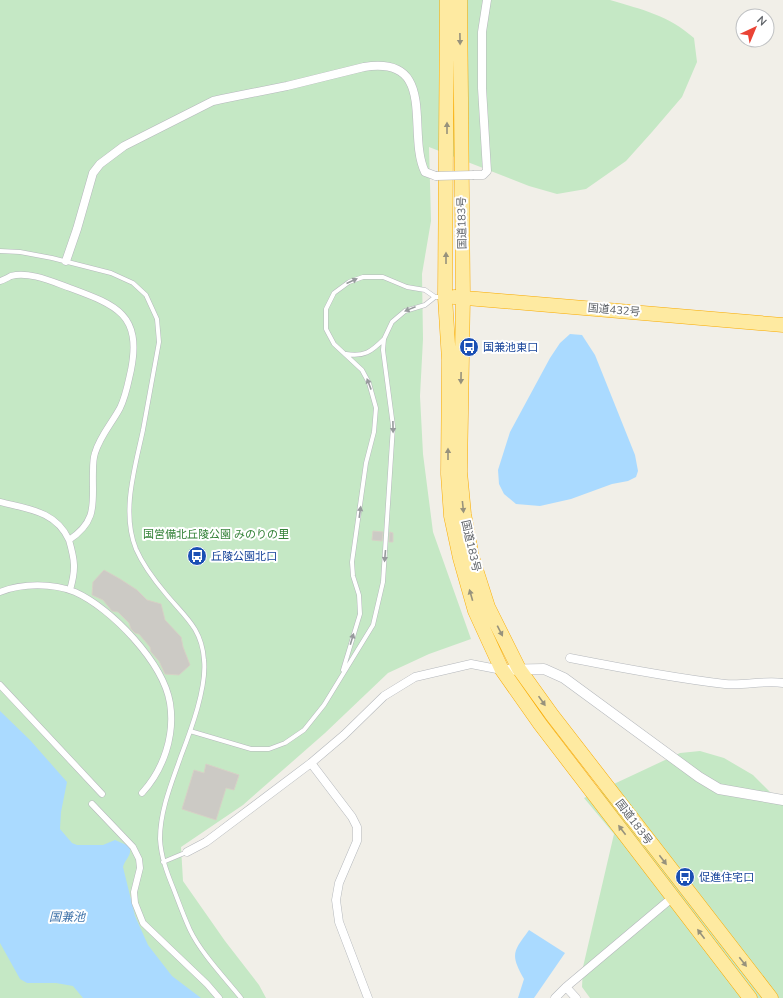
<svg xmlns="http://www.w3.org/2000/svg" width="783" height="998" viewBox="0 0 783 998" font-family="'Nunito Sans','Noto Sans JP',sans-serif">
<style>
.green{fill:#c5e8c5}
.water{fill:#aadaff}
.building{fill:#cccac5;stroke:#d6d1c6}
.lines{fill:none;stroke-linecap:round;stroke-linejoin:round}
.service-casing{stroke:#b5b8bc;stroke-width:5}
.pedestrian-casing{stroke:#b5b8bc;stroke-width:7}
.minor-casing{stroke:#b5b8bc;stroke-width:9}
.tertiary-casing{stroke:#b5b8bc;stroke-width:11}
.trunk-casing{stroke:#f9ab00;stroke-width:15}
.service{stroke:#fff;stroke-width:4}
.pedestrian{stroke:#fff;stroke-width:6}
.minor{stroke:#fff;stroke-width:8}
.tertiary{stroke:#fff;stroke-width:10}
.trunk{stroke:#feeaa1;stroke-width:14}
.minor-bridge-casing{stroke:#b5b8bc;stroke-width:9;stroke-linecap:butt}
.minor-bridge{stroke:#fff;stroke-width:8}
.oneway{fill:#97927c}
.oneway2{fill:#979a9d}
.labels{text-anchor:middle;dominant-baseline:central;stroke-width:4;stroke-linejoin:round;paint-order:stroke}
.street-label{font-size:11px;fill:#5f6368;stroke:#fff}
.transit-label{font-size:11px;fill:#164399;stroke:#fff;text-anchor:start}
.park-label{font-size:11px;fill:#348238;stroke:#fff}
.water-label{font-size:12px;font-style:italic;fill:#4174aa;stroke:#fff}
</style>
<rect width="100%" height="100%" fill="#f1efe8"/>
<path class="green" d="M 0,0 L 610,0 C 643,10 668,15 694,38 L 697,62 L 682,97 L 652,132 L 626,161 L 586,189 L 557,194 L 529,186 L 429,147 L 431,221 L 422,274 L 423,339 L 420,396 L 423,454 L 433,532 L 471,639 L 429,654 L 388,673 L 325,733 L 243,805 L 181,847 L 183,881 L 225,941 L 259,985 L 266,998 L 0,998 Z
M 700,751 L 724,758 L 753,775 L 783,805 L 783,998 L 590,998 L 582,987 L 583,967 L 614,834 L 584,798 L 680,753 Z"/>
<path class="water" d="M 570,334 L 582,335 L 595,355 L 635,455 L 638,471 L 636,477 L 628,481 L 612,484 L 571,499 L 540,506 L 516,504 L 504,494 L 499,484 L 498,470 L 510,432 L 550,358 L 560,343 Z
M 0,711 L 30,740 L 67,782 L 61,812 L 60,829 L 72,843 L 77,845 L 103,845 L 115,840 L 129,846 C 133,855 125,859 123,867 L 135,916 L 148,945 L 172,976 L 201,998 L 83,998 L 73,986 L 56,983 L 27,983 L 20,979 L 0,943 Z
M 529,930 L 565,953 L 534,998 L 518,998 L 524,979 C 510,954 513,952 529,930 Z"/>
<path class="building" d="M 373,531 L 383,532 L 382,541 L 372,540 Z
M 390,532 L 393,533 L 393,542 L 389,542 Z
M 104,570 L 120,579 L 137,590 L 147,600 L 161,604 L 165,620 L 181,637 L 183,647 L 190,665 L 179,675 L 165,674 L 159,661 L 151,652 L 150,647 L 139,634 L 135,633 L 131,629 L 129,623 L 118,612 L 112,611 L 103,600 L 92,595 L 93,582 Z
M 206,764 L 239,775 L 234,790 L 226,788 L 216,820 L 182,809 L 194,770 L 204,773 Z"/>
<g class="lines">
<defs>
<path id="service" d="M 0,251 L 20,252 L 52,258 L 111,273 L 133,283 L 146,295 L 157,319 L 159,342 C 154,371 148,401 143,430 C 135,468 121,512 136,549 C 143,565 155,581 166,594 C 184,616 202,628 204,660 C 207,687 191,730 181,756 C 172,782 160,810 160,839 C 161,857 167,873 174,890 C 179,903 184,917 190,930 C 201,953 224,977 241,998
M 346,354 C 364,357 371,352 384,339
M 343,670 L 360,614 L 359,595 L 353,576 L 352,562 L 366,463 L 374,432 L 376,408 L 369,383 L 362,370 L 334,344 L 326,329 L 326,309 L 334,293 L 349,282 L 363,277 L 383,277 L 407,287 L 425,290 L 435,297
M 190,731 L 251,749 L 269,749 L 285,743 L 304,730 L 324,705 L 373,625 L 383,582 L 393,426 L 383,350 L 384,339 L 392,322 L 405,311 L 425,305 L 435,297 L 443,297
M 163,862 L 187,852"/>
<path id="pedestrian" d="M 0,281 C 4,280 7,278 11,276 C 29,271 53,282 70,288 C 116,305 142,314 131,370 C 128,383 126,396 120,408 C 112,423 100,436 95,453 C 93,459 93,465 93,471 C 92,502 99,520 69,540 C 75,561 76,569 70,590
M 0,502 C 28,509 56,511 69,540
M 0,592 C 22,583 53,583 75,592 C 111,608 163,662 170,703 C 175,735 164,769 142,793
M 0,685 L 102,794
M 92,804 L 133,847 L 139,859 L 140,868 L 134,892 L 135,903 L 143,923 L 207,984 L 219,998"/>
<path id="minor" d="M 474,175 L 483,175 L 487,171 L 482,88 L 482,32 L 487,0
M 66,261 L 77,229 L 93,173 L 100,164 L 124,146 L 213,101 L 222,99 L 287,86 L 364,67 C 439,55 406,133 425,172 L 436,176
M 570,658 C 621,668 673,678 725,684 C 744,686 764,680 783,683
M 311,763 L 352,817 L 357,827 L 357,841 L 339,883 L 336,900 L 339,922 L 368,998
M 187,852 L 206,842 L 311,763 L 344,735 L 384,696 L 415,677 L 471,664 L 502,670
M 566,987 L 576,998
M 555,998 L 566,987 L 673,897"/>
<path id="tertiary" d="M 502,670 L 544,669 L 564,678 L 699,777 L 719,789 L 783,800"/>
<path id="trunk" d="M 447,0 L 445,297 L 449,360 L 448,474 L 451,516 L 460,558 L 475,611 L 502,670 L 540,724 L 750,998
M 460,0 L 463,297 L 460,472 L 464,514 L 472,557 L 488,607 L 519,669 L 552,715 L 771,998
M 454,297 L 783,325"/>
</defs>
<use href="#service" class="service-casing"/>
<use href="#pedestrian" class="pedestrian-casing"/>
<use href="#minor" class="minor-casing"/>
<use href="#tertiary" class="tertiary-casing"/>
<use href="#trunk" class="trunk-casing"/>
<use href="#service" class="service"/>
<use href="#pedestrian" class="pedestrian"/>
<use href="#minor" class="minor"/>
<use href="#tertiary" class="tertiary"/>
<use href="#trunk" class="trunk"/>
<defs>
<path id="minor-bridge" d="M 436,176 L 474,175"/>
</defs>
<use href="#minor-bridge" class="minor-bridge-casing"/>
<use href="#minor-bridge" class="minor-bridge"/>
</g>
<defs><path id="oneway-solid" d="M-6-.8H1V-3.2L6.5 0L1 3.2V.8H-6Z"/></defs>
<g class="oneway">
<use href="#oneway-solid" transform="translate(460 39) rotate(89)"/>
<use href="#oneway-solid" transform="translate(447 128) rotate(-90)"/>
<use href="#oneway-solid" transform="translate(446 258) rotate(-90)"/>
<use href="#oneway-solid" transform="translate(461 378) rotate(91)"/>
<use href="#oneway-solid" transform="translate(448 454) rotate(-90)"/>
<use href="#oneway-solid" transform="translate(463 507) rotate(84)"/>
<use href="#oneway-solid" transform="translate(471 595) rotate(-106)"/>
<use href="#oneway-solid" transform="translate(500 631) rotate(63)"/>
<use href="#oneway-solid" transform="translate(542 701) rotate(55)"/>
<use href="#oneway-solid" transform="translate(622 830) rotate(-127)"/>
<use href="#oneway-solid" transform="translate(663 860) rotate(53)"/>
<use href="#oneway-solid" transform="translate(701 934) rotate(-127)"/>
<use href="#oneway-solid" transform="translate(743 962) rotate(52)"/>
</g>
<g class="oneway2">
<use href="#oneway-solid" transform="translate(352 281) rotate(-24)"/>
<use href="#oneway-solid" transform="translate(410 309) rotate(158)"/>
<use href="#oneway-solid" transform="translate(369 384) rotate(-111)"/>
<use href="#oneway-solid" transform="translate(393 427) rotate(89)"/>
<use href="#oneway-solid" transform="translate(360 512) rotate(-82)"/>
<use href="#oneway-solid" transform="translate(385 556) rotate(95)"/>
<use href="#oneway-solid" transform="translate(352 639) rotate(-73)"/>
</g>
<defs>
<symbol id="bus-disc" viewBox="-11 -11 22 22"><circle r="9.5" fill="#1a4fb4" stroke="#fff"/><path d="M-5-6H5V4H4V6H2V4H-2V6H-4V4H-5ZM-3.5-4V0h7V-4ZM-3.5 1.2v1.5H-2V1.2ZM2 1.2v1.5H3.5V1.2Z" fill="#fff"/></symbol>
</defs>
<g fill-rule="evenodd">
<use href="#bus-disc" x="458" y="336" width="22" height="22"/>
<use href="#bus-disc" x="186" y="545" width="22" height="22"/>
<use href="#bus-disc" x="674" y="866" width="22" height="22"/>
</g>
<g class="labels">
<g class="street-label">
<text transform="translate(462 223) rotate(-91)">国道183号</text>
<text transform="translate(614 310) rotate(5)">国道432号</text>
<text transform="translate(471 546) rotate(77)">国道183号</text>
<text transform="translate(634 822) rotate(53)">国道183号</text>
</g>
<g class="transit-label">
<text x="483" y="347">国兼池東口</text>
<text x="211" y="556">丘陵公園北口</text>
<text x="699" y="877">促進住宅口</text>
</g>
<g class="park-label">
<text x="216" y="534">国営備北丘陵公園 みのりの里</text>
</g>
<g class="water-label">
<text x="67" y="917">国兼池</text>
</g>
</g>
<g transform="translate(755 28) rotate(44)"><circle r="19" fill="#ffffff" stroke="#bfc1c3"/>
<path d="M0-3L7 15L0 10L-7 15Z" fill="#ea4335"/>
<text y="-6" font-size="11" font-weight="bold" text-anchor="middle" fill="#5f6368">N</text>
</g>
</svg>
